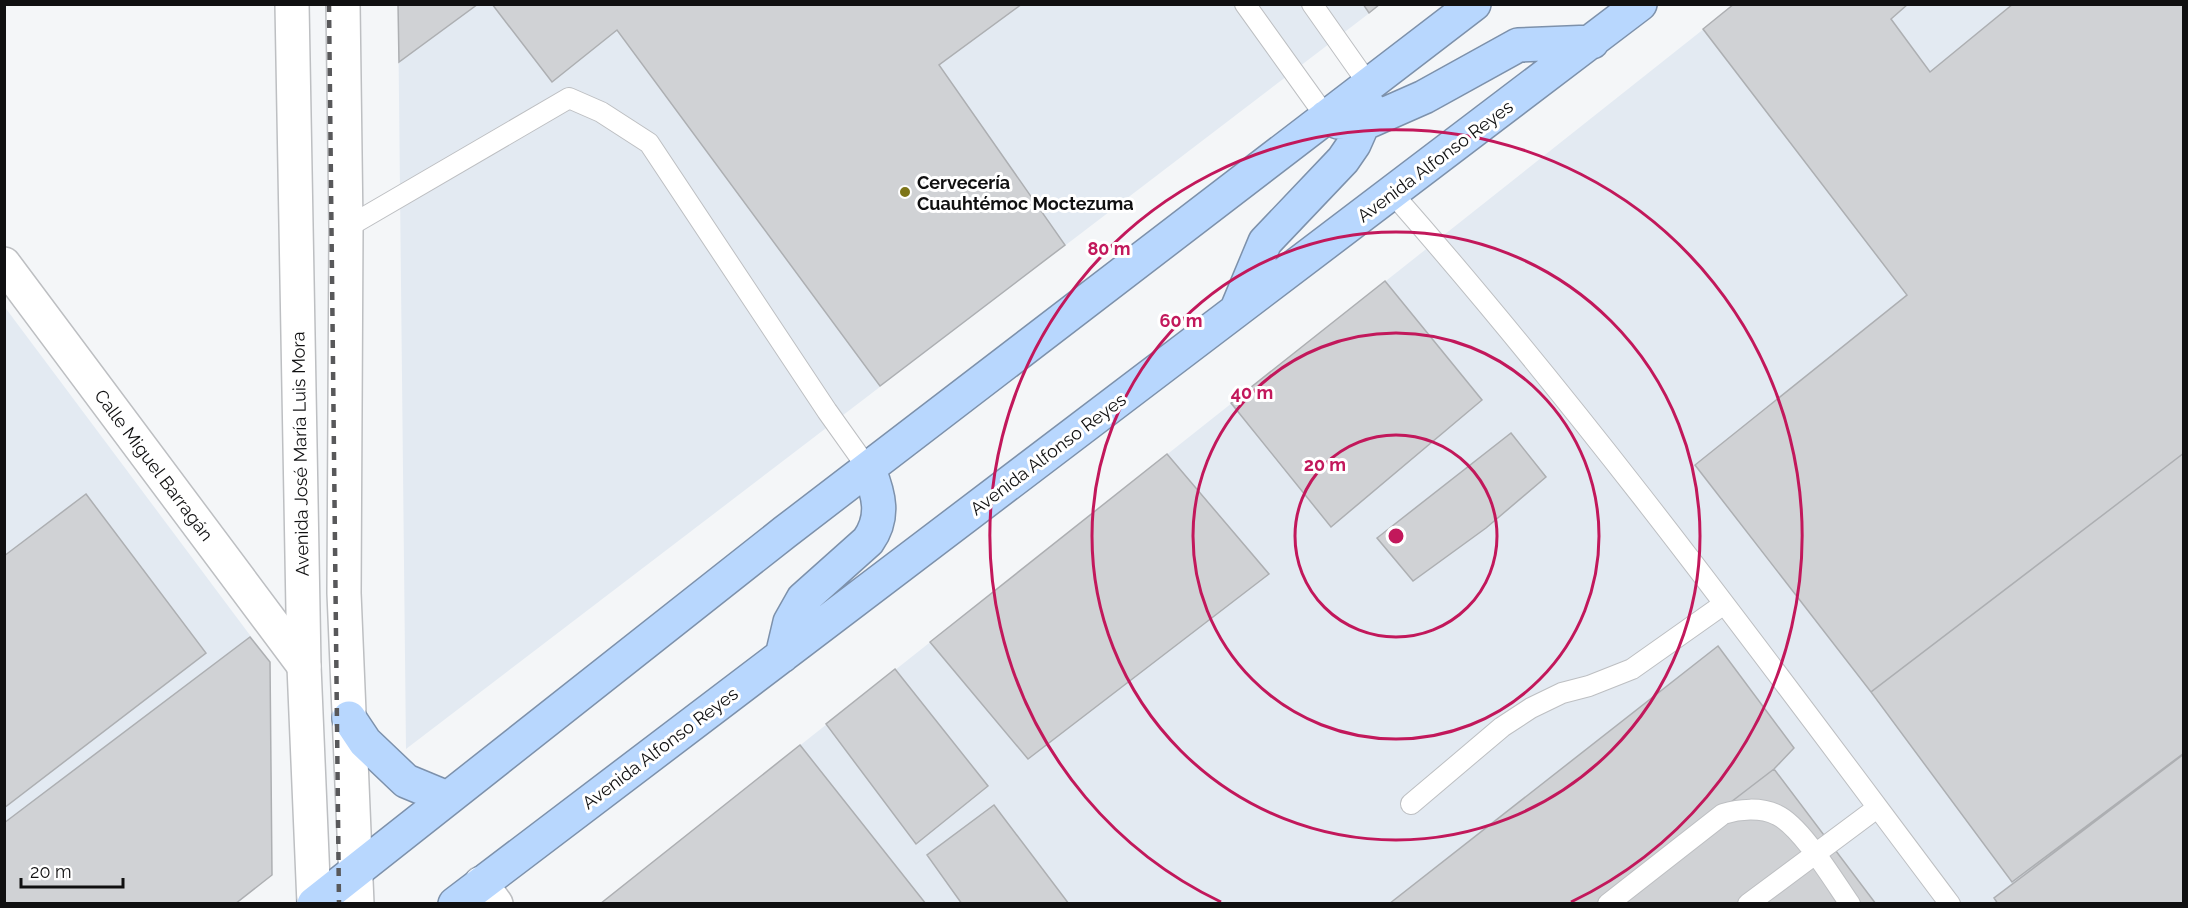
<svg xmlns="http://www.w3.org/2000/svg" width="2188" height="908" viewBox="0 0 2188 908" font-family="Raleway,sans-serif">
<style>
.built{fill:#e3eaf2}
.building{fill:#d0d2d5;stroke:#adafb2;stroke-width:1.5}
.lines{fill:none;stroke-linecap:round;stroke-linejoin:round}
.lane-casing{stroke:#bdbfc2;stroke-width:22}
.street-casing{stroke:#bdbfc2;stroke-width:36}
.secondary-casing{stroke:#bdbfc2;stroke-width:36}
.highway-casing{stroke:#7d91ab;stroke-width:36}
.lane{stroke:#fff;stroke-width:20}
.street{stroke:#fff;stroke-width:33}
.secondary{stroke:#fff;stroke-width:33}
.highway{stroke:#b8d7fe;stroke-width:33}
.rail{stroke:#58585a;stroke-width:4.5;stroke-dasharray:8 8;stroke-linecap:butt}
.ring{fill:none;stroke:#c2185b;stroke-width:3}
.poi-dot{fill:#7d7518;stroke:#fff;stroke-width:2}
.labels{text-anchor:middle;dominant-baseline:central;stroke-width:6;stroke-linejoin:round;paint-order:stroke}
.street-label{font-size:18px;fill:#101011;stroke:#fff}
.poi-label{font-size:18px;font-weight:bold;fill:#101011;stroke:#fff;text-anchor:start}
.centre{fill:#c2185b;stroke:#fff;stroke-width:3}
.ring-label{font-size:18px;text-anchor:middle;font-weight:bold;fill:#c2185b;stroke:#fff;stroke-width:6;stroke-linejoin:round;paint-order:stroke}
</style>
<rect width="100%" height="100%" fill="#f4f6f8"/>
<path class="built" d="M 398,4 L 1380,5 L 406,749 Z
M 1734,5 L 2183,5 L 2183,903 L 600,904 Z
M 4,306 L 270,662 L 272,875 L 234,903 L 5,903 Z"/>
<path class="building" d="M 398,4 L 478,4 L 399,62 Z
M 492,4 L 1022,4 L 939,65 L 1065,245 L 880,386 L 617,30 L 552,82 Z
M 1363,4 L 1380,4 L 1369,13 Z
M 1734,4 L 1908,4 L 1891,19 L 1930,72 L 2013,4 L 2184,4 L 2184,453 L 1871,692 L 1695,465 L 1907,295 L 1703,29 Z
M 1385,281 L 1482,400 L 1331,527 L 1231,403 Z
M 1511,433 L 1546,477 L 1486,528 L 1413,581 L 1377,538 Z
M 2184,453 L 2184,753 L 2012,882 L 1871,692 Z
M 1167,454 L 1269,574 L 1028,759 L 930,642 Z
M 86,494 L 206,653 L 4,808 L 4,556 Z
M 250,637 L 270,662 L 272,875 L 235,904 L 4,904 L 4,823 Z
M 1718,646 L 1794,748 L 1774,769 L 1598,904 L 1389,904 Z
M 895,669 L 988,786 L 916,844 L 826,724 Z
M 800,745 L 926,904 L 600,904 Z
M 2184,754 L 2184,904 L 1998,904 L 1994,898 Z
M 1774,769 L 1876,904 L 1598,904 Z
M 994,805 L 1069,904 L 962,904 L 927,855 Z"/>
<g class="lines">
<defs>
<path id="lane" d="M 1245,4 L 1326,117
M 1312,4 L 1369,85
M 1392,193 C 1591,419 1769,663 1950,904
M 346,228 L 569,98 L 601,112 L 649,143 L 827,411 L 869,470
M 1411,804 L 1502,727 L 1531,708 L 1562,693 L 1589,686 L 1632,669 L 1724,604
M 1608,904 L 1723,814 C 1739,809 1761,807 1777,815 C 1801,826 1834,881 1850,904
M 1748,904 L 1877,808"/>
<path id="street" d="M 4,264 L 304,666
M 481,883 L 496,904"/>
<path id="secondary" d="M 292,4 L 304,666 L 314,904
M 343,4 L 346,228 L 344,593 L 357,904"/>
<path id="highway" d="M 1326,117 L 1338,122 L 1365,123 L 1424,97 L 1518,45 L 1592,42
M 1237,309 L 1265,242 L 1343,160 L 1354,144 L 1370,108
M 782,656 L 790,622 L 803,599 L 868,541 C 885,517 879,495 869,470
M 349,718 L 365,742 L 406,781 L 447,798
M 314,904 L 785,532 L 1474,4
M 455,904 L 1640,4"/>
</defs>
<use href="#lane" class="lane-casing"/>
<use href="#street" class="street-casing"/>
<use href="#secondary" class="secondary-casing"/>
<use href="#highway" class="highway-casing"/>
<use href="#lane" class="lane"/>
<use href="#street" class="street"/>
<use href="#secondary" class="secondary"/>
<use href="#highway" class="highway"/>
<path class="rail" d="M 329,4 L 339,904"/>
</g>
<g class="ring">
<circle cx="1396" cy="536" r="101"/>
<circle cx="1396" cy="536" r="203"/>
<circle cx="1396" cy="536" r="304"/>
<path d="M1221 902A406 406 0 1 1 1571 902"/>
</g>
<circle class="poi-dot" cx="905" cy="192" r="6"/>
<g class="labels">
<g class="street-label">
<text transform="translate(1435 161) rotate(-37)">Avenida Alfonso Reyes</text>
<text transform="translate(300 454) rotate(-91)">Avenida José María Luis Mora</text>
<text transform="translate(1048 454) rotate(-37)">Avenida Alfonso Reyes</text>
<text transform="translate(154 465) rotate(53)">Calle Miguel Barragán</text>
<text transform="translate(660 748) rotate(-37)">Avenida Alfonso Reyes</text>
</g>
<g class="poi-label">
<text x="917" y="182">Cervecería<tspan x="917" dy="21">Cuauhtémoc Moctezuma</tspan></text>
</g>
</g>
<circle cx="1396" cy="536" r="9" class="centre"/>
<g class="ring-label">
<text x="1109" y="255">80 m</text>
<text x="1181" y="327">60 m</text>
<text x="1252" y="399">40 m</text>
<text x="1325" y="471">20 m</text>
</g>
<rect width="2188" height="908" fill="none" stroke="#101011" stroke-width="12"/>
<path d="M21 878v9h102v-9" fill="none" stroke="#101011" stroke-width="3"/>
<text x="30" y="878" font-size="18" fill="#101011" stroke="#ffffff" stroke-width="4.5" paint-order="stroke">20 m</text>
</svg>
